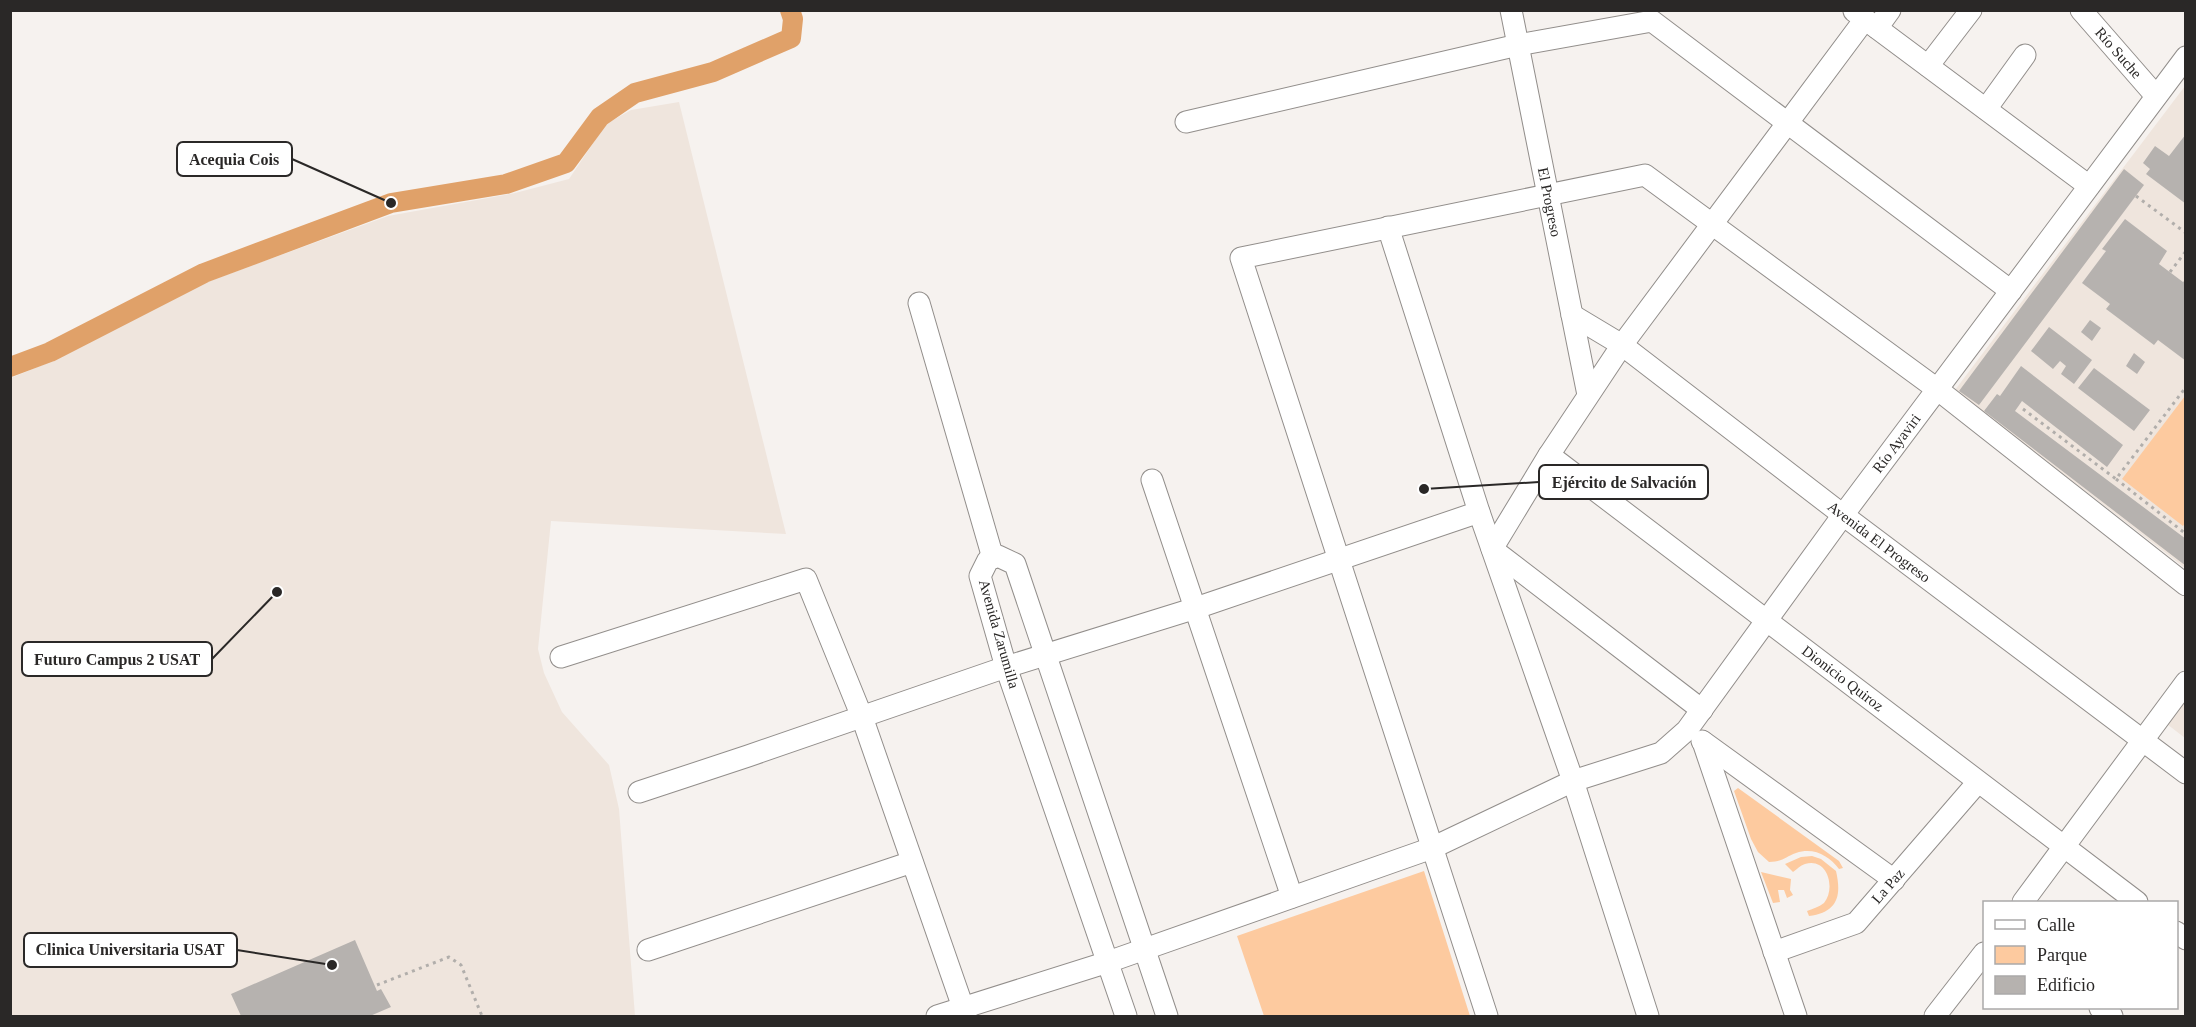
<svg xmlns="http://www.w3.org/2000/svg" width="2196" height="1027" viewBox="0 0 2196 1027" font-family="Georgia,serif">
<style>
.built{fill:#efe5dd}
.green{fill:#fdca9f}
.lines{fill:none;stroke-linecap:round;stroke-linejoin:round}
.canal{stroke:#e0a169;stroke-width:20}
.building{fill:#b6b2af}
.minor-casing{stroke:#928e8b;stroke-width:23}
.path{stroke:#b1aeab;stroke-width:3;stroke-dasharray:3 4.5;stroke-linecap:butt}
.minor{stroke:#fff;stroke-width:21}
.labels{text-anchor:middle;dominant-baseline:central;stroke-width:5;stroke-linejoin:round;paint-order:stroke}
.street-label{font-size:15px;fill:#2a2827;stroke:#fff}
.leader{fill:none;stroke:#2a2827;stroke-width:2}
.callout-dot{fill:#2a2827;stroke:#fff;stroke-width:2}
.callout{fill:#fff;stroke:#2a2827;stroke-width:2}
.callout-label{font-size:16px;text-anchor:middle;font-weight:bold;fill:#2a2827}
</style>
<rect width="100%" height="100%" fill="#f6f2ef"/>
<path class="built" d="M 2185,86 L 2185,568 L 1955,390 Z
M 679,102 L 786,534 L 551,521 L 538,649 L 544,673 L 562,712 L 609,765 L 619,809 L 635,1016 L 11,1016 L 11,378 L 45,364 L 207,282 L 388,216 L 515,193 L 569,179 L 606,124 L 631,110 Z
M 2185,692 L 2185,738 L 2163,721 Z"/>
<path class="green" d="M 2185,396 L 2186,522 L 2183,526 L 2122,479 Z
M 1738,788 L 1839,861 L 1843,868 L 1839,869 C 1829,856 1814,847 1796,853 C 1785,857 1782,862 1769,862 L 1758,852 L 1751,839 L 1734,791 Z
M 1812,856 L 1821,859 L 1836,871 C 1842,897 1837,912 1809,916 L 1807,911 C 1812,909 1819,907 1824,903 C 1836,889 1828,857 1805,864 C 1801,865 1797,869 1793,872 L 1785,864 L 1801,857 Z
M 1424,871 L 1470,1016 L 1264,1016 L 1237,936 Z
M 1761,872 L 1791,879 L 1790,890 L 1793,895 L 1787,898 L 1784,890 L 1778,890 L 1780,902 L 1773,903 Z"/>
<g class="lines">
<path class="canal" d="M 10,367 L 50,352 L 204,273 L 391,203 L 506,184 L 566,163 L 600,117 L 635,93 L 713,72 L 791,38 L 793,19 L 790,10"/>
</g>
<path class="building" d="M 2186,134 L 2186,204 L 2146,174 L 2150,169 L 2143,163 L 2155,146 L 2169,156 Z
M 2124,169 L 2144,185 L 1979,405 L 1959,391 Z
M 2125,219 L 2167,251 L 2159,264 L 2183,282 L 2186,279 L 2186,361 L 2158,340 L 2154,345 L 2106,309 L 2110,304 L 2082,283 L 2106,251 L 2102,249 Z
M 2090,320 L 2101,328 L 2092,341 L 2081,332 Z
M 2049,327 L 2092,360 L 2074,384 L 2061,374 L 2066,366 L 2060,361 L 2053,369 L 2031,351 Z
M 2134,353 L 2145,362 L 2137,374 L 2126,366 Z
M 2021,366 L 2123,445 L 2107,467 L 2022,401 L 2015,411 L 2186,539 L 2186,566 L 1984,411 L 1997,394 L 2000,396 Z
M 2094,368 L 2150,410 L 2134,431 L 2078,388 Z
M 355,940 L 377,991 L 381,989 L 391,1007 L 370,1016 L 241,1016 L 231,994 Z"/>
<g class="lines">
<defs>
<g id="minor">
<path id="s1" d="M 1511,10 L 1588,395"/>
<path id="s2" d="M 2081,10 L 2156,96"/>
<path d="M 1854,11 L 2089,186"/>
<path d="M 1877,28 L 1890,10"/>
<path d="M 1928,66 L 1971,10"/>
<path d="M 1986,109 L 2025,55"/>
<path d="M 1186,122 L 1518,45 L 1652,21 L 2011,291"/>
<path d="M 1388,227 L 1479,512 L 1573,781 L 1648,1016"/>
<path d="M 919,303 L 993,558"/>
<path id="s3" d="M 1572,315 L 1622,345 L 1843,515 L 2186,773"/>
<path id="s4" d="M 1549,455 L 2137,902"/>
<path d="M 1152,480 L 1292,897"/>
<path d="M 561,657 L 806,579 L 862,717 L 966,1016"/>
<path d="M 1702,710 L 1492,549 L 1549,455 L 1622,345 L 1865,19"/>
<path d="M 1702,741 L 1894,880"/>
<path d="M 1703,742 L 1796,1016"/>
<path d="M 639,792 L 748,756 L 1006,667 L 1196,608 L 1479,512"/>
<path d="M 2023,902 L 2186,682"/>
<path d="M 2176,932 L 2186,939"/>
<path d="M 648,950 L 912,862"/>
<path id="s5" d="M 1774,952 L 1856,923 L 1978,782"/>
<path d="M 2100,1008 L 2112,1016"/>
<path id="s6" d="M 937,1016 L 1108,962 L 1432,848 L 1573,781 L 1661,753 L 1687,730 L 1843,515 L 2186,57"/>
<path d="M 1126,1016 L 1006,667 L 980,576 L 988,560 L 998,556 L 1015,564 L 1167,1016"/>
<path d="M 1487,1016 L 1241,258 L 1645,175 L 1937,389 L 2186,585"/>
<path d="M 1935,1016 L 1984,953"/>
</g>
</defs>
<use href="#minor" class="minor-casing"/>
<path class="path" d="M 2136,196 L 2186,233
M 2170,272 L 2186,251
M 2023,409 L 2116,479 L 2186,387
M 2116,479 L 2186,534
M 377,985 L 449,957 L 461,965 L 482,1016"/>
<use href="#minor" class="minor"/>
</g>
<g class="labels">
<g class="street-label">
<text stroke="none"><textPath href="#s2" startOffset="57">Río Suche</textPath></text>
<text stroke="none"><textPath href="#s1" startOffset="196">El Progreso</textPath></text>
<text stroke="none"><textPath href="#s6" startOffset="1161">Río Ayaviri</textPath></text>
<text stroke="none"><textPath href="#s3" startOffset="382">Avenida El Progreso</textPath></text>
<text transform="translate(999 634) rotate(74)">Avenida Zarumilla</text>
<text stroke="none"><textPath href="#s4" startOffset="369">Dionicio Quiroz</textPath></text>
<text stroke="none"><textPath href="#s5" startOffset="136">La Paz</textPath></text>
</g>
</g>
<path class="leader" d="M391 203L292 159M1424 489L1539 482M277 592L212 659M332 965L237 950"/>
<g class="callout-dot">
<circle cx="391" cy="203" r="6"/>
<circle cx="1424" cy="489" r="6"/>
<circle cx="277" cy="592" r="6"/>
<circle cx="332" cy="965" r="6"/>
</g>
<g class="callout">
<rect x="177" y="142" width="115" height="34" rx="6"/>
<rect x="1539" y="465" width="169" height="34" rx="6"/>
<rect x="22" y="642" width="190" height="34" rx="6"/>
<rect x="24" y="933" width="213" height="34" rx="6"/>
</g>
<g class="callout-label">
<text x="234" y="165">Acequia Cois</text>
<text x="1624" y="488">Ejército de Salvación</text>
<text x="117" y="665">Futuro Campus 2 USAT</text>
<text x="130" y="955">Clinica Universitaria USAT</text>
</g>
<rect width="2196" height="1027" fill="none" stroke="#2a2827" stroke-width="24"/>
<rect x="1983" y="901" width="195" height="108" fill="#ffffff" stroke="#aaa9a9" stroke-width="1.5"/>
<rect x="1995" y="920" width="30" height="9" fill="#ffffff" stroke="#aaa9a9" stroke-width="1.5"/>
<text x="2037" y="931" font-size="18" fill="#2a2827">Calle</text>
<rect x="1995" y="946" width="30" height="18" fill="#fdca9f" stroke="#aaa9a9" stroke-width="1.5"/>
<text x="2037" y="961" font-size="18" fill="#2a2827">Parque</text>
<rect x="1995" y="976" width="30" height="18" fill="#b6b2af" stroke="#aaa9a9" stroke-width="1.5"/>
<text x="2037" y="991" font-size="18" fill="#2a2827">Edificio</text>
</svg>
